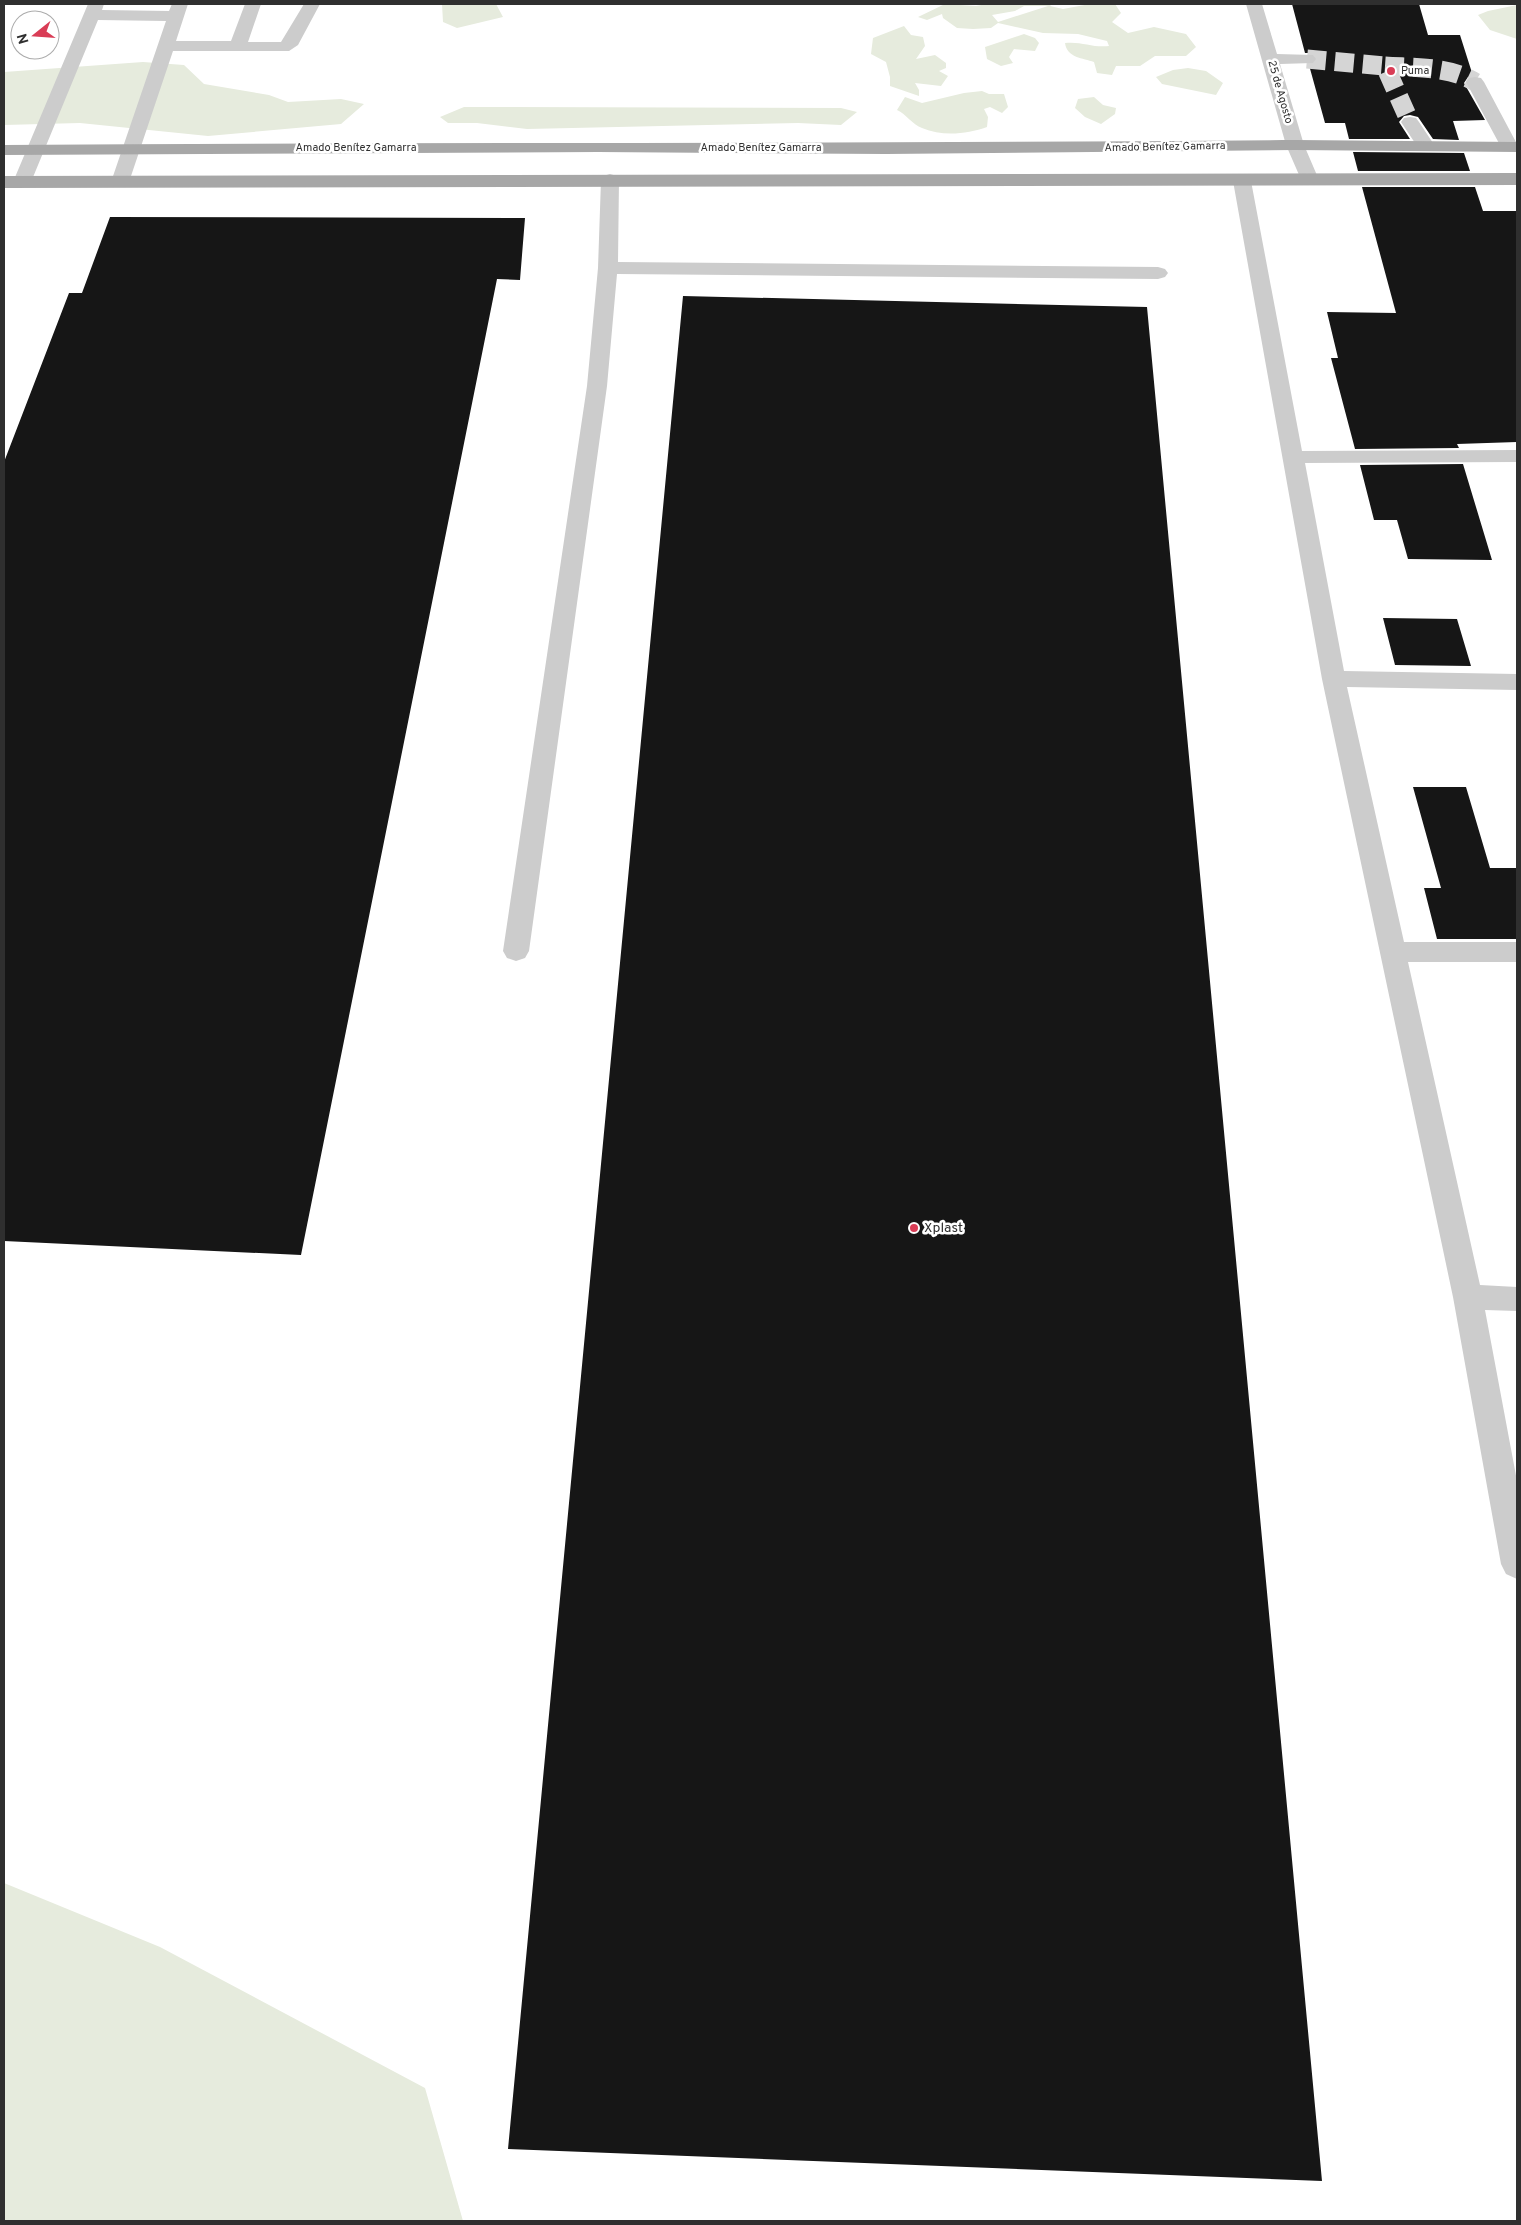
<svg xmlns="http://www.w3.org/2000/svg" width="1521" height="2225" viewBox="0 0 1521 2225" font-family="Overpass,sans-serif">
<style>
.green{fill:#e6ebdd;fill-rule:evenodd}
.building{fill:#161616}
.lines{fill:none;stroke-linecap:round;stroke-linejoin:round}
.minor-tunnel{stroke:#d5d5d5;stroke-width:19;stroke-dasharray:19 9;stroke-linecap:butt}
.minor{fill:#ccc;fill-rule:evenodd}
.major{fill:#a7a7a7;fill-rule:evenodd}
.poi-dot{fill:#d93d56;stroke:#fff;stroke-width:2}
.labels{text-anchor:middle;dominant-baseline:central;stroke-width:5;stroke-linejoin:round;paint-order:stroke}
.far-poi-label{font-size:11px;fill:#2f2f2f;stroke:#fff;text-anchor:start}
.far-street-label{font-size:11px;fill:#2f2f2f;stroke:#fff}
.poi-label{font-size:14px;fill:#2f2f2f;stroke:#fff;text-anchor:start}
</style>
<rect width="100%" height="100%" fill="#fff"/>
<path class="green" d="M 442,4 L 496,4 L 503,17 L 457,28 L 443,22 Z
M 945,4 L 976,6 L 987,4 L 1052,4 L 1050,6 L 1063,9 L 1090,4 L 1115,4 L 1121,13 L 1112,22 L 1128,33 L 1154,27 L 1186,34 L 1196,47 L 1186,56 L 1155,56 L 1140,66 L 1116,66 L 1112,75 L 1097,73 L 1094,62 C 1083,58 1067,58 1065,43 C 1081,41 1093,48 1109,46 L 1107,41 L 1078,34 L 1043,33 L 998,23 L 991,28 L 973,29 L 957,28 L 943,18 L 942,14 L 927,20 L 918,17 ZM 1024,6 L 1048,6 L 998,22 L 992,15 L 1015,11 Z
M 1517,5 L 1517,39 L 1490,30 L 1478,15 L 1488,11 Z
M 904,26 L 911,35 L 923,37 L 925,46 L 916,59 L 935,55 L 946,63 L 946,68 L 939,71 L 948,76 L 941,86 L 915,83 L 919,90 L 919,96 L 890,86 L 890,77 L 886,62 L 871,54 L 873,38 Z
M 1024,34 L 1035,38 L 1039,43 L 1035,51 L 1014,49 L 1009,57 L 1013,63 L 1001,66 L 987,59 L 985,47 Z
M 143,62 L 184,65 L 204,84 L 269,95 L 288,102 L 341,99 L 364,104 L 341,124 L 208,136 L 80,123 L 4,125 L 4,72 Z
M 1188,68 L 1206,71 L 1223,83 L 1216,95 L 1162,84 L 1156,77 L 1173,70 Z
M 982,91 L 989,94 L 1004,94 L 1008,107 L 1002,113 L 990,107 L 984,109 L 988,117 L 987,127 C 967,134 943,137 922,128 C 913,125 906,114 897,110 L 905,97 L 922,103 L 964,93 Z
M 1094,97 L 1103,105 L 1116,108 L 1115,114 L 1101,124 L 1085,117 L 1075,108 L 1078,99 Z
M 464,107 L 841,108 L 857,112 L 841,125 L 798,123 L 527,129 L 477,123 L 448,123 L 440,117 Z
M 4,1883 L 160,1947 L 425,2088 L 463,2221 L 4,2221 Z"/>
<path class="building" d="M 1292,4 L 1419,4 L 1428,35 L 1460,35 L 1473,76 L 1468,77 L 1464,83 L 1485,120 L 1453,121 L 1459,140 L 1433,139 L 1418,117 L 1410,115 L 1404,116 L 1399,122 L 1410,139 L 1349,139 L 1345,123 L 1325,123 L 1309,65 L 1314,64 L 1318,59 L 1313,53 L 1305,53 Z
M 1353,152 L 1464,153 L 1470,171 L 1358,171 Z
M 1362,187 L 1475,187 L 1483,211 L 1517,211 L 1517,442 L 1457,444 L 1459,448 L 1355,449 L 1331,358 L 1338,358 L 1327,312 L 1396,313 Z
M 110,217 L 525,218 L 520,280 L 497,279 L 301,1255 L 4,1241 L 4,462 L 69,293 L 82,293 Z
M 683,296 L 1147,307 L 1322,2181 L 508,2149 Z
M 1463,464 L 1492,560 L 1408,559 L 1397,520 L 1374,520 L 1360,465 Z
M 1383,618 L 1457,619 L 1471,666 L 1395,665 Z
M 1413,787 L 1466,787 L 1490,868 L 1517,868 L 1517,939 L 1437,939 L 1424,888 L 1441,888 Z"/>
<g class="lines">
<path class="minor-tunnel" d="M 1307,59 L 1385,66 L 1410,122
M 1385,66 C 1415,68 1449,66 1475,82"/>
<path class="minor" d="M 88,4 L 104,4 L 102,10 L 169,11 L 172,4 L 188,4 L 176,41 L 231,41 L 245,4 L 261,4 L 248,42 L 281,42 L 304,4 L 320,4 L 298,45 L 289,51 L 173,51 L 129,182 L 127,186 L 113,186 L 111,182 L 166,21 L 98,20 L 31,182 L 29,186 L 15,186 L 13,182 Z
M 1246,4 L 1262,4 L 1277,54 L 1313,55 L 1316,59 L 1313,63 L 1280,64 L 1304,145 L 1319,180 L 1317,184 L 1303,184 L 1286,145 Z
M 1475,77 L 1481,78 L 1484,82 L 1517,144 L 1516,151 L 1504,151 L 1501,147 L 1466,82 L 1469,78 Z
M 1410,117 L 1416,118 L 1419,122 L 1435,146 L 1432,150 L 1420,150 L 1417,146 L 1401,122 L 1404,118 Z
M 610,174 L 617,176 L 619,180 L 618,262 L 1158,267 L 1165,269 L 1168,273 L 1165,277 L 1158,279 L 617,274 L 607,386 L 529,951 L 525,958 L 516,961 L 507,958 L 503,951 L 587,386 L 598,268 L 601,180 L 603,176 Z
M 1242,175 L 1249,177 L 1251,181 L 1302,451 L 1517,450 L 1517,462 L 1305,463 L 1344,671 L 1517,674 L 1517,690 L 1347,687 L 1404,942 L 1517,942 L 1517,962 L 1408,962 L 1480,1285 L 1517,1287 L 1517,1311 L 1485,1310 L 1517,1481 L 1517,1579 L 1506,1574 L 1501,1564 L 1453,1297 L 1322,679 L 1233,181 L 1235,177 Z"/>
<path class="major" d="M 1295,140 L 1517,142 L 1517,152 L 1295,150 L 886,154 L 598,152 L 4,155 L 4,145 C 434,142 865,144 1295,140 Z
M 1517,173 L 1517,185 L 4,188 L 4,176 Z"/>
</g>
<g class="poi-dot">
<circle cx="1391" cy="71" r="5"/>
<circle cx="914" cy="1228" r="5"/>
</g>
<g class="labels">
<g class="far-poi-label">
<text x="1401" y="71">Puma</text>
</g>
<g class="far-street-label">
<text transform="translate(1280 92) rotate(74)">25 de Agosto</text>
<text transform="translate(1165 147) rotate(-1)">Amado Benítez Gamarra</text>
<text x="356" y="148">Amado Benítez Gamarra</text>
<text x="761" y="148">Amado Benítez Gamarra</text>
</g>
<g class="poi-label">
<text x="924" y="1228">Xplast</text>
</g>
</g>
<rect width="1521" height="2225" fill="none" stroke="#2f2f2f" stroke-width="10"/>
<g transform="translate(35 35) rotate(253)"><circle r="24" fill="#ffffff" stroke="#acacac"/>
<path d="M0-4L9 19L0 12L-9 19Z" fill="#d93d56"/>
<text y="-8" font-size="14" font-weight="bold" text-anchor="middle" fill="#2f2f2f">N</text>
</g>
</svg>
